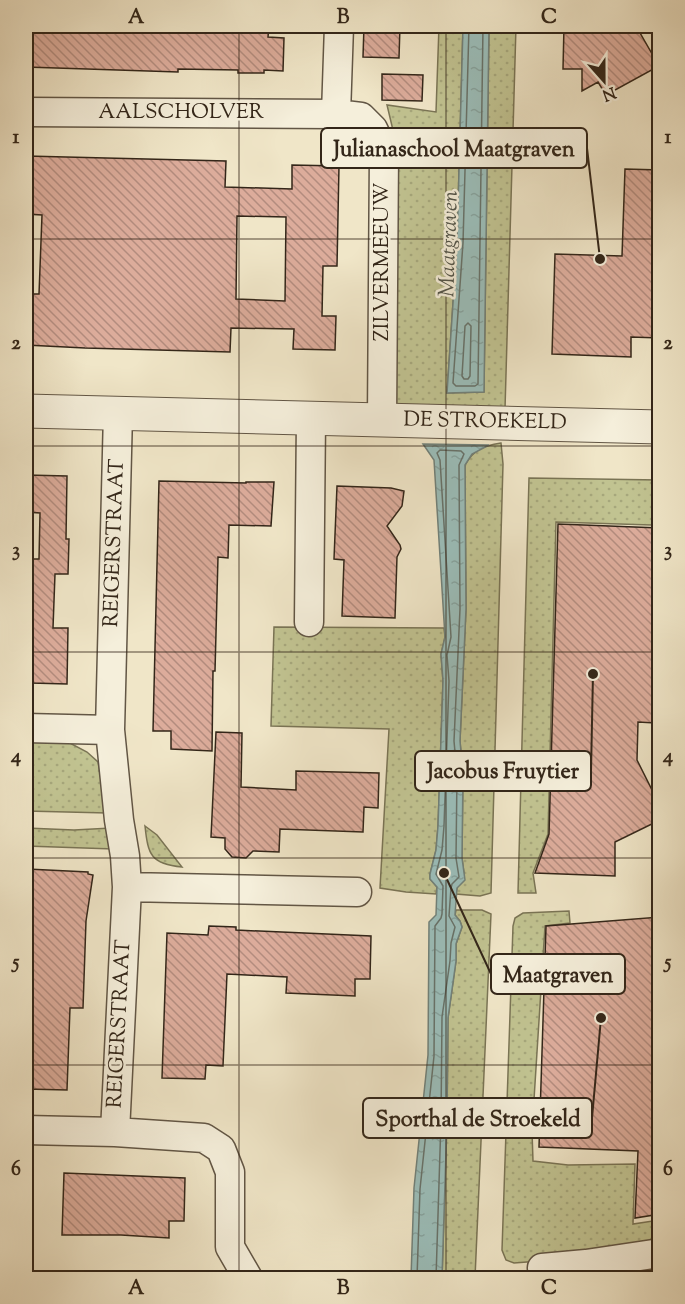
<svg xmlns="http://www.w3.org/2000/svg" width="685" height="1304" viewBox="0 0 685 1304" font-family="'Sorts Mill Goudy',serif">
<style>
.grass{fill:url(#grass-dots);stroke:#7a7455;stroke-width:1.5}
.water{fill:url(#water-ripples);stroke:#71817a;stroke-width:1.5}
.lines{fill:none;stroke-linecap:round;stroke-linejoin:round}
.shore{stroke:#67726a;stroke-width:1.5}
.building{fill:url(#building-back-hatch);stroke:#332619;stroke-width:1.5;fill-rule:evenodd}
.minor-casing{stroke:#625645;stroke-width:31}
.tertiary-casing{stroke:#625645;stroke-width:35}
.minor{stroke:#f5efdb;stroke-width:28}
.tertiary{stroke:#f5efdb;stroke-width:33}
.grid{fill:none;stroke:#332619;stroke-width:1.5;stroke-opacity:0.55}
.labels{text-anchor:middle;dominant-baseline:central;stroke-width:5;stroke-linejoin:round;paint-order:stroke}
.street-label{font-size:21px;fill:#332619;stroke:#f5efdb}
.water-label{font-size:22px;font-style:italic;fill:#525449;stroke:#f5efdb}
.leader{fill:none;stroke:#332619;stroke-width:2}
.callout-dot{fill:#332619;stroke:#f5efdb;stroke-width:2}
.callout{fill:#f5efdb;stroke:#332619;stroke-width:2}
.callout-label{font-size:22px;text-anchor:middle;font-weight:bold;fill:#332619}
.neatline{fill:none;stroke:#332619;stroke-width:2}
.grid-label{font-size:20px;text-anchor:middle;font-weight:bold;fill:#332619}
</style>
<defs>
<pattern id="grass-dots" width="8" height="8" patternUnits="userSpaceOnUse" patternTransform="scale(1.5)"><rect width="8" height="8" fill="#c1c391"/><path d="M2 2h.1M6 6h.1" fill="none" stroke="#a6a77c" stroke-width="1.8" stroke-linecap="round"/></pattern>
<pattern id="water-ripples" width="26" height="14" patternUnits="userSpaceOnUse" patternTransform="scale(1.5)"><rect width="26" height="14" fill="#9bbeba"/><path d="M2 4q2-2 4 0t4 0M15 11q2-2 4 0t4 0" fill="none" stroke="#86a39f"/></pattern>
<pattern id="building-back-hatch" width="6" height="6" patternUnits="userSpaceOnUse" patternTransform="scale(1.5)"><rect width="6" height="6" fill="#dcac9b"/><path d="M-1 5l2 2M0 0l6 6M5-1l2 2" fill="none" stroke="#b38c7e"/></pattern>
</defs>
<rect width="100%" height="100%" fill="#f0e6c8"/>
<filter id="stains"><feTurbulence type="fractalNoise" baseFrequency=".00333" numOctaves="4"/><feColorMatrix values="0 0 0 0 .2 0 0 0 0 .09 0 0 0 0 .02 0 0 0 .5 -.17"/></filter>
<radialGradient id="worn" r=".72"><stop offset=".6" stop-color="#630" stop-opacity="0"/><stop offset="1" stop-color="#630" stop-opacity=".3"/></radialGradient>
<path class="grass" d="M 439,26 L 463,26 L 457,243 L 447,393 L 484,392 L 489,26 L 516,26 L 505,409 L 385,405 L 396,150 L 392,126 L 387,105 L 436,112 Z
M 501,443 L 503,464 L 491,893 L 480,896 L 456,894 L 457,888 L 464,873 L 462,858 L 463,774 L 460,741 L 466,609 L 465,465 C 474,449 483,446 501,443 Z
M 529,478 L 659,480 L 660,521 L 651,525 L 556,522 L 548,834 L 533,873 L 536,893 L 518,893 Z
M 274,627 L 444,628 L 445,637 L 441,654 L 443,681 L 438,826 L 436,850 L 430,874 L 430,879 L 437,887 L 436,894 L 406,892 L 380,888 L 389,729 L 271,726 Z
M 26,742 L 68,742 L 87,752 L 98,762 L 107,813 L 26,811 Z
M 145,826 L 157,835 L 182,867 C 151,864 148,855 145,826 Z
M 26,828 L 74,830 L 111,828 L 113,849 L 26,846 Z
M 456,910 L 482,910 L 491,914 L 475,1278 L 442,1278 L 447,1120 L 448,1018 L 456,961 L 456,944 L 462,927 L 460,921 L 455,915 Z
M 569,911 L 570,923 L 545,926 L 532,1131 L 533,1161 L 568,1165 L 635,1164 L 633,1224 L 659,1220 L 659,1245 L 553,1260 L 514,1263 L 506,1260 L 502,1250 L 513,926 L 515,918 L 523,913 Z
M 659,1265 L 659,1278 L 599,1278 L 599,1275 Z"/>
<path class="water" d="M 463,26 L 489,26 L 484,392 L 447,393 L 457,243 Z
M 423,444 L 489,445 L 472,454 L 465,465 L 466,609 L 460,741 L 463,774 L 462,858 L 465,880 L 457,888 L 455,915 L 460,921 L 462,927 L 456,944 L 456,961 L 448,1018 L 447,1120 L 442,1278 L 411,1278 L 414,1188 L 428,1055 L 429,922 L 436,915 L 437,887 L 430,879 L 430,874 L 436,850 L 438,826 L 443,681 L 441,654 L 445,637 L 434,460 Z"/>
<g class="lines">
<path class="shore" d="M 469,26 L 463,243 L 453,383 L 456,386 L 475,386 L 478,384 L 483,26
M 468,323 L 471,326 L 470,376 L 468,379 L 464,379 L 462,376 L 465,326 Z
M 417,1278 L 420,1189 L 434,1056 L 435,926 L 441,918 L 442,914 L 443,886 L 436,874 L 442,850 L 444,826 L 449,681 L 447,655 L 451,637 L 440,460 L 437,453 L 440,450 L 461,451 L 464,454 L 459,465 L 460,609 L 454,741 L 457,774 L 456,858 L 459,877 L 452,884 L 451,888 L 449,916 L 455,927 L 451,943 L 450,961 L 442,1017 L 441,1120 L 436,1278"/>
</g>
<path class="building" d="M 26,26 L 140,26 L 196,28 L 196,26 L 269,26 L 268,37 L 284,38 L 283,71 L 264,70 L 264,73 L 238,73 L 238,70 L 178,69 L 178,72 L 26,67 Z
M 364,26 L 400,26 L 399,58 L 363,57 Z
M 564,26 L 636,26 L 659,66 L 606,95 L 598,82 L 582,91 L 582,69 L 563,69 Z
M 382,74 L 423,75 L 422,101 L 382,100 Z
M 26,156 L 226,161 L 225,187 L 292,189 L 292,165 L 339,166 L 337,266 L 323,266 L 322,316 L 336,316 L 335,350 L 293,349 L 294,329 L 231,328 L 230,352 L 85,348 L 26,345 L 26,294 L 39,294 L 42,215 L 26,214 ZM 237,216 L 286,217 L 285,301 L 236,299 Z
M 625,169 L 660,170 L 660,338 L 631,337 L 631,357 L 552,354 L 555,254 L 622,256 Z
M 26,475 L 67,476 L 66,539 L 69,539 L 68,574 L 55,574 L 53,628 L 68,628 L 67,684 L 31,683 L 32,662 L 26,662 L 26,603 L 28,603 L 29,559 L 39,559 L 40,513 L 26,512 Z
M 159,481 L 246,483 L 246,482 L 274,482 L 271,526 L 229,525 L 228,558 L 218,557 L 215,671 L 213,671 L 212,751 L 171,749 L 171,731 L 153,731 Z
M 337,486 L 391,488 L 404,491 L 402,506 L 387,526 L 400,545 L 401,549 L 397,557 L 395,618 L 342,616 L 344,560 L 334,559 Z
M 558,524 L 660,528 L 660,636 L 657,636 L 655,723 L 638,722 L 637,760 L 660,806 L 660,820 L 615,842 L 615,876 L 535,873 L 549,834 Z
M 216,732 L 242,733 L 241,787 L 296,790 L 296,771 L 379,773 L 378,808 L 364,807 L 363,832 L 280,829 L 279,852 L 253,851 L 246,858 L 232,857 L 225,849 L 225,838 L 211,837 Z
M 27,869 L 88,872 L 88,874 L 93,875 L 86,921 L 83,1008 L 70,1008 L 67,1090 L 26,1089 Z
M 660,917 L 660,1214 L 635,1218 L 638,1151 L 539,1147 L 546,926 Z
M 209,926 L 236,927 L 236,930 L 371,936 L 370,979 L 355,979 L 355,996 L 286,993 L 287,977 L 227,974 L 223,1066 L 206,1065 L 205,1079 L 162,1078 L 167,933 L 208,935 Z
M 64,1173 L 185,1178 L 184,1221 L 169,1221 L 169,1238 L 121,1235 L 62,1235 Z"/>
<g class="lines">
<defs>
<path id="minor" d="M 26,112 L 336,114 L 361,117 L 373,129 L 384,152 L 382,420
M 336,114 L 339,26
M 118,413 L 110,730 L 119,820 L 125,856 L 127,887 L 115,1132 L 204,1138 L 221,1149 L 230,1172 L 230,1247 L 248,1278
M 309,622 L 311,418
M 26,728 L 110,730
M 127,887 L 357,892
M 26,1130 L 115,1132
M 542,1268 L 586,1264 L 660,1253"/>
<path id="tertiary" d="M 26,411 L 660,427"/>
</defs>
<use href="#minor" class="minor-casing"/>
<use href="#tertiary" class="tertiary-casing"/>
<use href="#minor" class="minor"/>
<use href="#tertiary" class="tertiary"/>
</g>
<path class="grid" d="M 239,26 L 239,1278M 446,26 L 446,1278M 26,239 L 660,239M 26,446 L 660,446M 26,652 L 660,652M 26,858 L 660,858M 26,1065 L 660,1065"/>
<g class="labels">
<g class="street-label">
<text x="181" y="113">AALSCHOLVER</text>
<text transform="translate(383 262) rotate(-90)">ZILVERMEEUW</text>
<text transform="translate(485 422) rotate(1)">DE STROEKELD</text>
<text transform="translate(115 543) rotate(-88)">REIGERSTRAAT</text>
<text transform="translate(120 1024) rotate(-87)">REIGERSTRAAT</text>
</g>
<g class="water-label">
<text transform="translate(450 244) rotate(-88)">Maatgraven</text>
</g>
</g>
<path class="leader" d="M600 259L587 148M593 674L591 771M444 873L491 974M601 1018L592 1118"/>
<g class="callout-dot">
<circle cx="600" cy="259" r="6"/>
<circle cx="593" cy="674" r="6"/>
<circle cx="444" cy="873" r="6"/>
<circle cx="601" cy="1018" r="6"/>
</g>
<g class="callout">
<rect x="321" y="128" width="266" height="40" rx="6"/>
<rect x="415" y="751" width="176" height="40" rx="6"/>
<rect x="491" y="954" width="134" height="40" rx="6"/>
<rect x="363" y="1098" width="229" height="40" rx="6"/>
</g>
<g class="callout-label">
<text x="454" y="156">Julianaschool Maatgraven</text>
<text x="503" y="778">Jacobus Fruytier</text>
<text x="558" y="982">Maatgraven</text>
<text x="478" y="1126">Sporthal de Stroekeld</text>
</g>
<rect width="685" height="1304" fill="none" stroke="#f0e6c8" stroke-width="66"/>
<g transform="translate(604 81) rotate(159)" stroke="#f5efdb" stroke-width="4.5" paint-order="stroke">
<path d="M0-4.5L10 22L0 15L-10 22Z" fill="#332619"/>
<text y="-9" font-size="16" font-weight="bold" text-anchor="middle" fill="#332619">N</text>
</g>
<rect x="33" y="33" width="619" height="1238" class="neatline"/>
<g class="grid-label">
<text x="136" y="23">A</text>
<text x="343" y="23">B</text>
<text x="549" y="23">C</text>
<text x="16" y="143">1</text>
<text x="668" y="143">1</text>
<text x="16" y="349">2</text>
<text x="668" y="349">2</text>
<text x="16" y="556">3</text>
<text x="668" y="556">3</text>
<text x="16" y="762">4</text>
<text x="668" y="762">4</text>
<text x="16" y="968">5</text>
<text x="668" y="968">5</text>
<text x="16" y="1175">6</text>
<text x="668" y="1175">6</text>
<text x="136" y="1294">A</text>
<text x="343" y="1294">B</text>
<text x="549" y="1294">C</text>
</g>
<rect width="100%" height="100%" filter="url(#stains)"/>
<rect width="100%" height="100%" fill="url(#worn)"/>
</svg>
